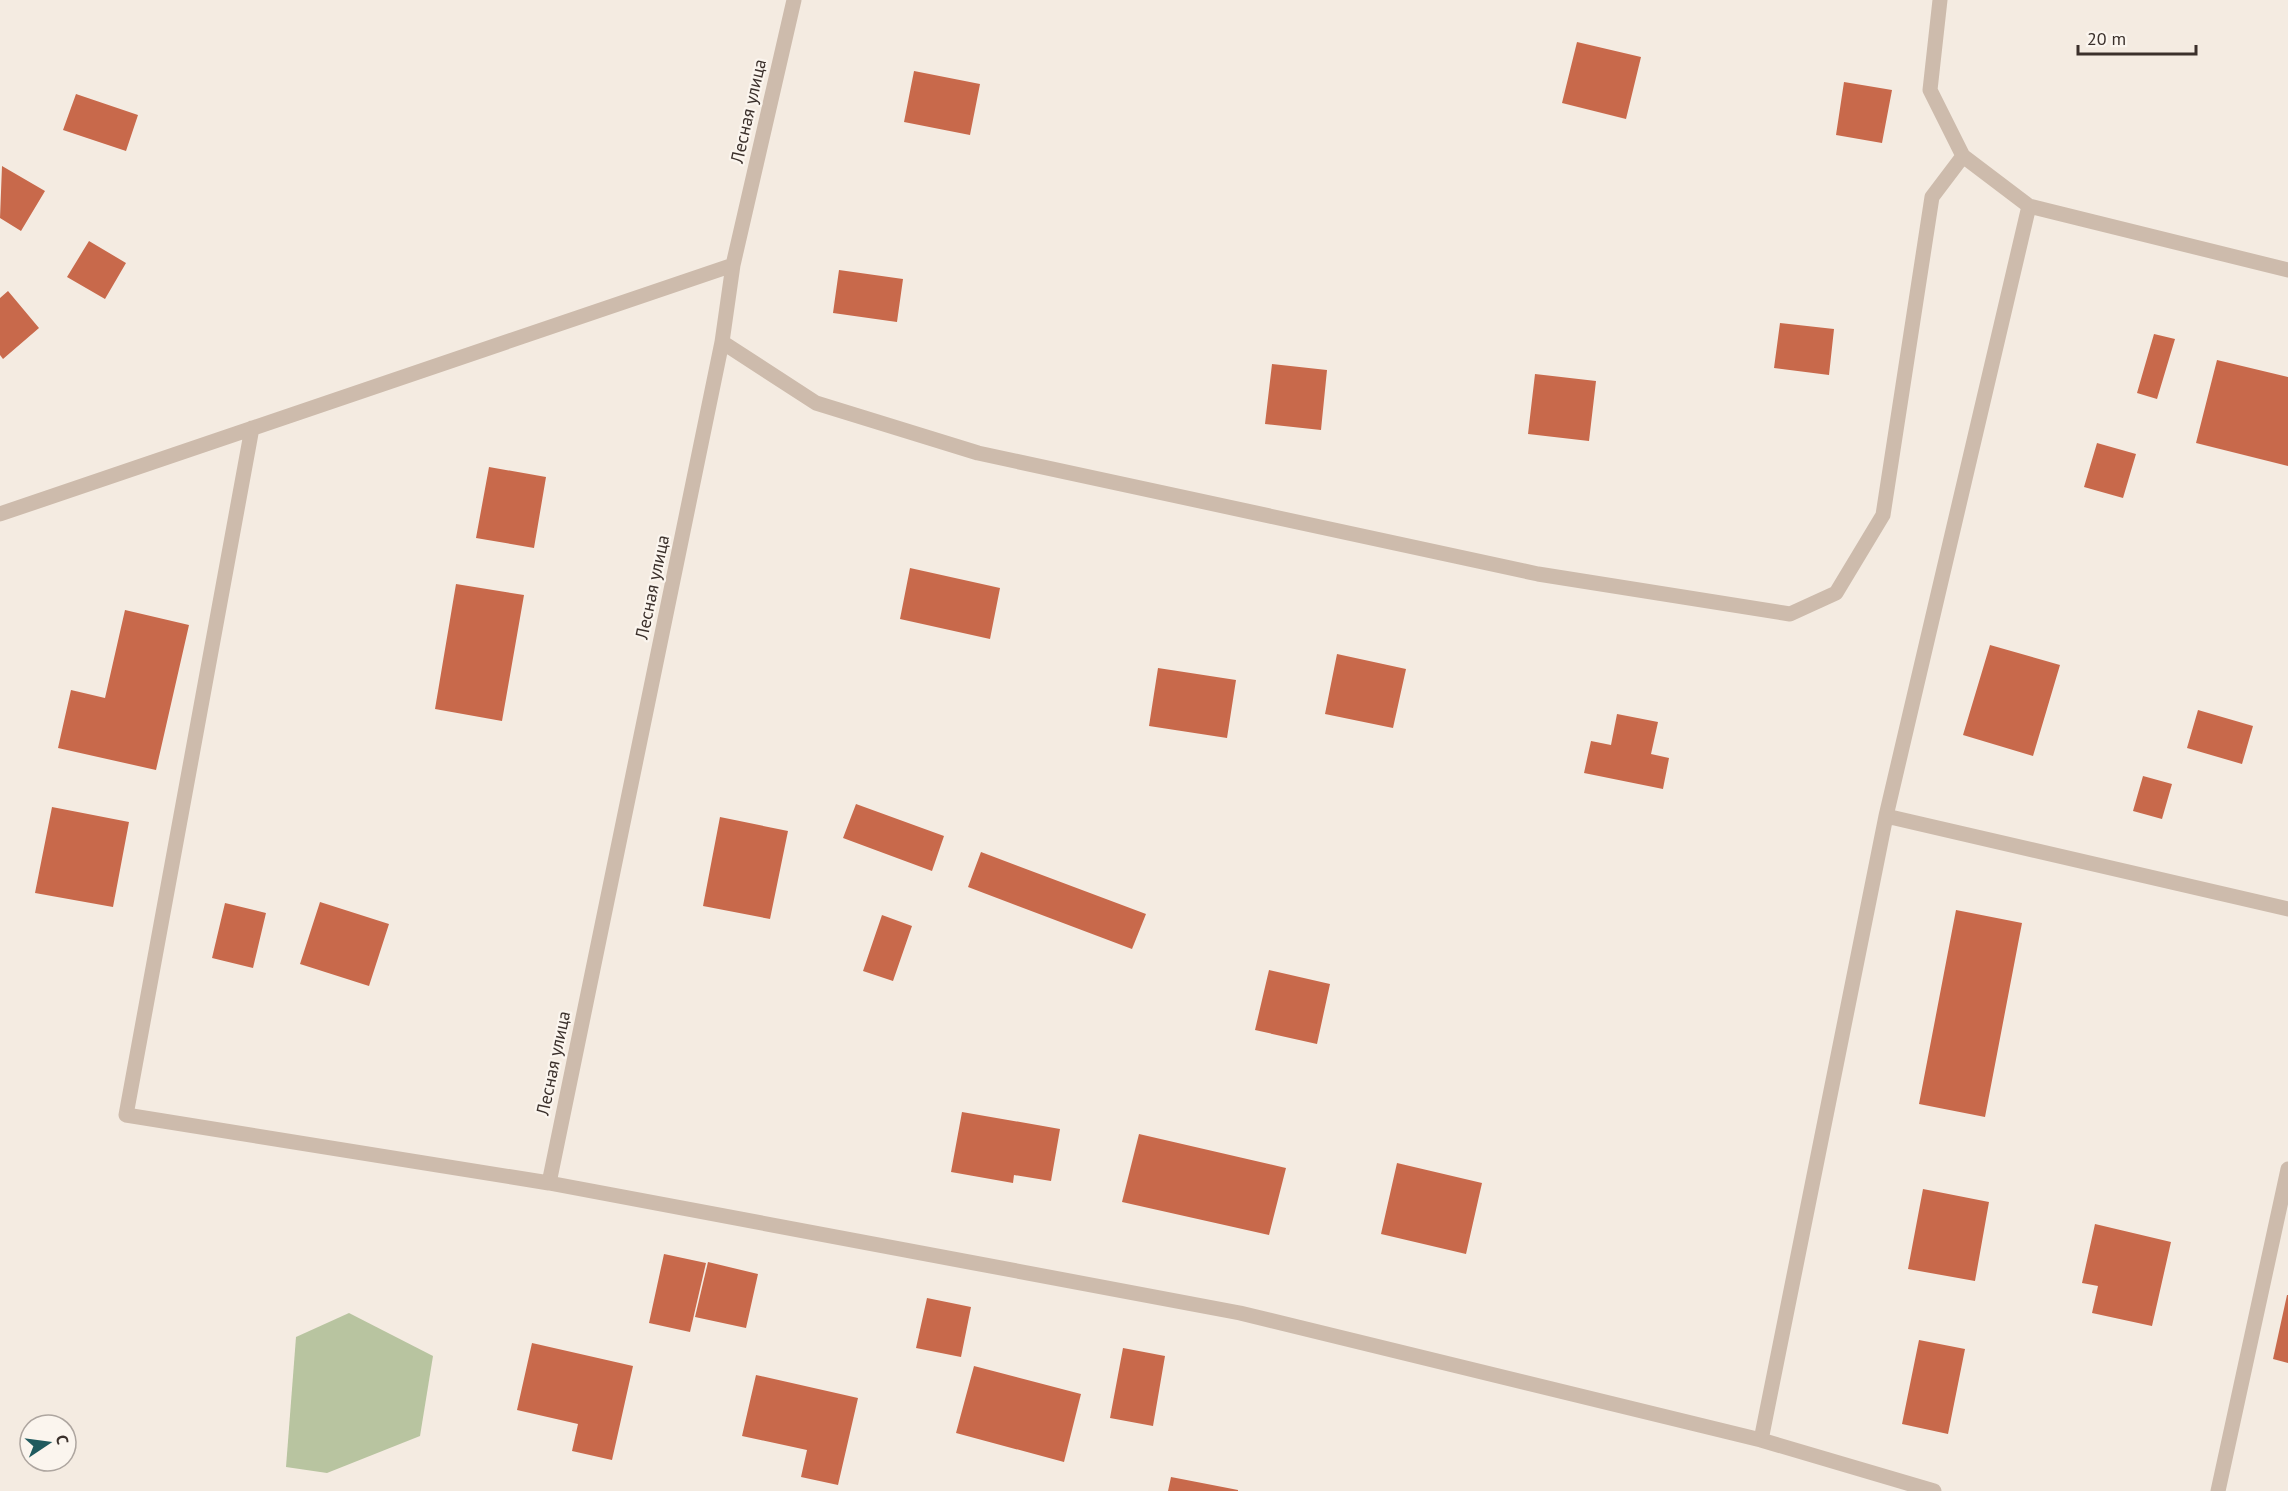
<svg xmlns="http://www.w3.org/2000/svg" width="2288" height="1491" viewBox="0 0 2288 1491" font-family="'PT Sans',sans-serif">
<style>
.green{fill:#b8c4a0}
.building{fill:#c8694b}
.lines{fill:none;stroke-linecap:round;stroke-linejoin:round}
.minor{stroke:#cdbbac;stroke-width:15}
.labels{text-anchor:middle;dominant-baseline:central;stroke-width:4.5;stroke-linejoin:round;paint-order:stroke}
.street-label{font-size:18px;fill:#3b302b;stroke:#fbf5ee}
</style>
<rect width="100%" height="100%" fill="#f4ebe1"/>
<path class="green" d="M 349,1313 L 433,1356 L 420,1436 L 327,1473 L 286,1467 L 296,1337 Z"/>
<path class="building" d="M 1577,42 L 1641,57 L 1626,119 L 1562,103 Z
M 914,71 L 980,84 L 970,135 L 904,122 Z
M 1844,82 L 1892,90 L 1882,143 L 1836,135 Z
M 76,94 L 138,115 L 126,151 L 63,130 Z
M 2,166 L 45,191 L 21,231 L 0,218 Z
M 89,241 L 126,263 L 105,299 L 67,277 Z
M 839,270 L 903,279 L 897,322 L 833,313 Z
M 8,291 L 39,328 L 3,359 L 0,355 L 0,298 Z
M 1780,323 L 1834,329 L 1829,375 L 1774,368 Z
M 2154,334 L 2175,339 L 2157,399 L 2137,393 Z
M 2217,360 L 2288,377 L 2288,466 L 2196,443 Z
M 1272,364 L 1327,370 L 1321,430 L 1265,424 Z
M 1535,374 L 1596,381 L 1589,441 L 1528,434 Z
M 2097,443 L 2136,454 L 2123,498 L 2084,487 Z
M 489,467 L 546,477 L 534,548 L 476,538 Z
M 910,568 L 1000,588 L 990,639 L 900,619 Z
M 456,584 L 524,595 L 502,721 L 435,709 Z
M 125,610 L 189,625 L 156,770 L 58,748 L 71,690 L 105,698 Z
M 1990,645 L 2060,665 L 2033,756 L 1963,735 Z
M 1337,654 L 1406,669 L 1393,728 L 1325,714 Z
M 1158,668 L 1236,680 L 1227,738 L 1149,726 Z
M 2198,710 L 2253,726 L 2242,764 L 2187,748 Z
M 1617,714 L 1658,722 L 1651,754 L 1669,758 L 1663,789 L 1584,773 L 1591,741 L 1611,745 Z
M 2143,776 L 2172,784 L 2162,819 L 2133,811 Z
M 856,804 L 944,836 L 932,871 L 843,838 Z
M 52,807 L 129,822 L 113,907 L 35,893 Z
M 720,817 L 788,831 L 770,919 L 703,906 Z
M 981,852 L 1146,914 L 1132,949 L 968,887 Z
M 320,902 L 389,924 L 369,986 L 300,964 Z
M 225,903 L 266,913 L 253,968 L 212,958 Z
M 1956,910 L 2022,923 L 1985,1117 L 1919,1104 Z
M 882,915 L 912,926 L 893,981 L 863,971 Z
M 1269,970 L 1330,984 L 1317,1044 L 1255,1030 Z
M 962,1112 L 1060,1129 L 1051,1181 L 1014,1175 L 1013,1183 L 951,1172 Z
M 1139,1134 L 1286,1168 L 1269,1235 L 1122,1202 Z
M 1397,1163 L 1482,1183 L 1466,1254 L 1381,1234 Z
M 1923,1189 L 1989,1202 L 1975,1281 L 1908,1269 Z
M 2095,1224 L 2171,1242 L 2152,1326 L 2092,1313 L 2098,1286 L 2082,1283 Z
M 664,1254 L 706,1263 L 690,1332 L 649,1323 Z
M 708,1262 L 758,1274 L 746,1328 L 695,1317 Z
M 2287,1295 L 2288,1295 L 2288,1363 L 2273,1359 Z
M 927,1298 L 971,1307 L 961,1357 L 916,1348 Z
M 1919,1340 L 1965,1349 L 1948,1434 L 1902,1424 Z
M 532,1343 L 633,1366 L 612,1460 L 572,1451 L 578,1424 L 517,1410 Z
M 1123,1348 L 1165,1356 L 1153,1426 L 1110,1418 Z
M 974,1366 L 1081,1394 L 1064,1462 L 956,1433 Z
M 756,1375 L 858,1398 L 838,1485 L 801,1477 L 807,1450 L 742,1436 Z
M 1171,1477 L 1238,1490 L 1238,1491 L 1168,1491 Z"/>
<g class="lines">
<path class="minor" d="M 1940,0 L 1930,90 L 1963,156 L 2029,206 L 2288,270
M 722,342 L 816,403 L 978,453 L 1538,574 L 1790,614 L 1836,593 L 1883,515 L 1932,197 L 1963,156
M 252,428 L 126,1115 L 549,1183 L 1240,1313 L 1761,1440 L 1934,1491
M 0,514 L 733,265
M 1886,816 L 2288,909
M 549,1183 L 722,342 L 733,265 L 794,0
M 1761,1440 L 1886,816 L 2029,206
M 2218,1491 L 2288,1169"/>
</g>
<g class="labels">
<g class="street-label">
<text transform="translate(748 111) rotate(-77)">Лесная улица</text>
<text transform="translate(652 587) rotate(-78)">Лесная улица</text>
<text transform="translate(553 1063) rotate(-78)">Лесная улица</text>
</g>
</g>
<g transform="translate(48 1443) rotate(77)"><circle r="28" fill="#fbf5ee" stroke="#aea6a0" stroke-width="1.5"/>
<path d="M0-4.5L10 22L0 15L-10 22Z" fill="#1f5a5e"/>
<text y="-9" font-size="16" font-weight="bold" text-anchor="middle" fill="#3b302b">С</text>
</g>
<path d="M2078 45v9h118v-9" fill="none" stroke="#3b302b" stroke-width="3"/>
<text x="2087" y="45" font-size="18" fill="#3b302b" stroke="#fbf5ee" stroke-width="4.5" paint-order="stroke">20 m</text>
</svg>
